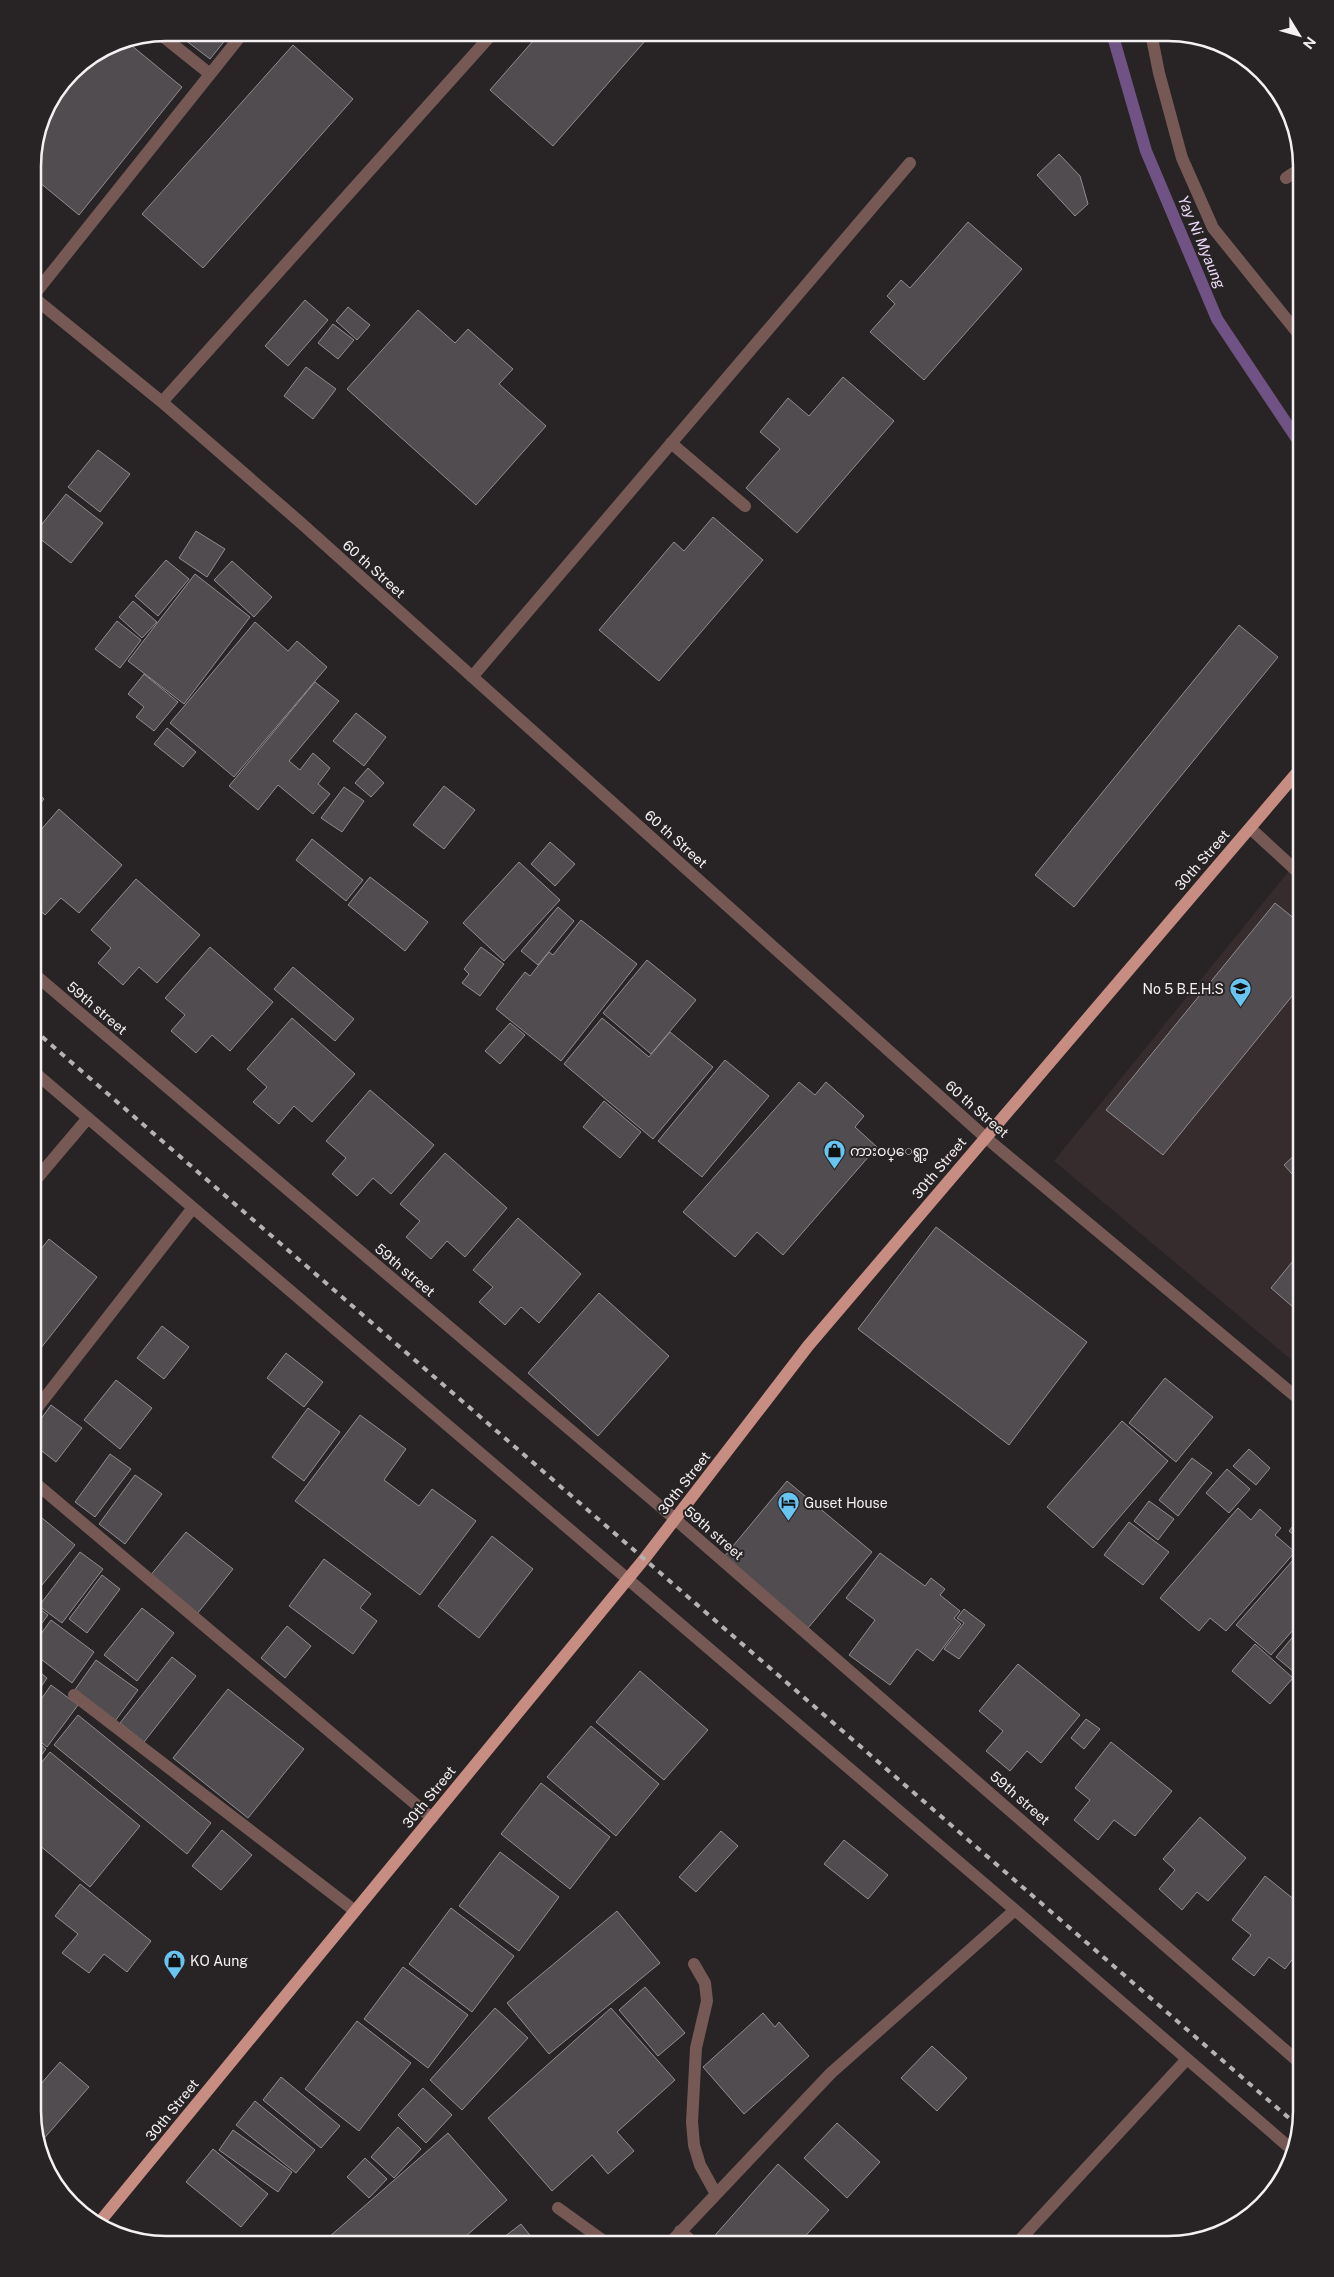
<svg xmlns="http://www.w3.org/2000/svg" width="1334" height="2277" viewBox="0 0 1334 2277" font-family="'Public Sans','Noto Sans Myanmar',sans-serif">
<style>
.built{fill:#362b2d}
.lines{fill:none;stroke-linecap:round;stroke-linejoin:round}
.stream{stroke:#715284;stroke-width:12}
.building{fill:#504c4f;stroke:#918c8f}
.minor{stroke:#765954;stroke-width:12}
.major{stroke:#c78d82;stroke-width:12}
.rail{stroke:#b6b2b3;stroke-width:4;stroke-dasharray:6 6;stroke-linecap:butt}
.labels{text-anchor:middle;dominant-baseline:central;stroke-width:4;stroke-linejoin:round;paint-order:stroke}
.street-label{font-size:14px;fill:#f5f1f2;stroke:#282324}
.poi-label{font-size:14px;fill:#f5f1f2;stroke:#282324;text-anchor:start}
.water-label{font-size:15px;font-style:italic;fill:#ecdaf9;stroke:#282324}
.rim{fill:none;stroke:#f5f1f2;stroke-width:2.5}
</style>
<rect width="100%" height="100%" fill="#282324"/>
<path class="built" d="M 1301,856 L 1301,1368 L 1054,1161 Z"/>
<g class="lines">
<path class="stream" d="M 1112,33 L 1146,151 L 1217,319 L 1301,445"/>
</g>
<path class="building" d="M 176,33 L 231,33 L 210,59 Z
M 540,33 L 652,33 L 553,146 L 490,90 Z
M 984,33 L 1035,33 L 1035,40 L 984,41 Z
M 126,41 L 182,87 L 79,215 L 33,177 L 33,158 L 43,115 L 77,68 L 115,43 Z
M 293,45 L 353,99 L 203,268 L 142,214 Z
M 1059,154 L 1080,176 L 1088,204 L 1075,216 L 1037,175 Z
M 968,222 L 1022,269 L 924,380 L 870,332 L 895,304 L 887,296 L 901,280 L 910,288 Z
M 305,300 L 328,320 L 288,366 L 265,346 Z
M 348,307 L 370,325 L 357,340 L 336,321 Z
M 418,310 L 455,343 L 468,329 L 513,369 L 499,384 L 546,426 L 476,505 L 347,389 Z
M 333,324 L 354,340 L 338,359 L 318,343 Z
M 306,367 L 336,389 L 313,419 L 284,396 Z
M 843,377 L 894,421 L 797,533 L 746,488 L 780,449 L 760,432 L 788,398 L 809,416 Z
M 98,450 L 130,474 L 100,512 L 68,487 Z
M 66,494 L 103,523 L 71,563 L 34,534 Z
M 713,517 L 763,560 L 659,681 L 599,630 L 674,542 L 684,551 Z
M 196,531 L 225,549 L 207,577 L 179,558 Z
M 166,560 L 189,579 L 158,616 L 135,596 Z
M 232,561 L 272,597 L 254,617 L 214,580 Z
M 195,574 L 250,617 L 184,704 L 128,661 Z
M 133,601 L 157,622 L 142,638 L 119,617 Z
M 117,621 L 141,640 L 120,668 L 95,649 Z
M 255,622 L 288,651 L 297,641 L 327,667 L 234,777 L 170,723 Z
M 1239,625 L 1278,657 L 1074,907 L 1035,875 Z
M 144,674 L 178,702 L 154,731 L 136,717 L 144,707 L 128,694 Z
M 315,682 L 339,701 L 289,761 L 300,770 L 313,753 L 330,768 L 318,784 L 330,794 L 313,814 L 278,785 L 258,810 L 229,786 Z
M 356,713 L 386,737 L 364,766 L 333,741 Z
M 167,728 L 196,752 L 183,767 L 154,744 Z
M 368,768 L 384,783 L 371,797 L 355,783 Z
M 444,786 L 475,810 L 444,849 L 413,825 Z
M 344,787 L 364,801 L 342,832 L 321,818 Z
M 33,788 L 44,799 L 33,812 Z
M 59,809 L 122,865 L 79,913 L 61,898 L 45,915 L 33,904 L 33,839 Z
M 312,839 L 363,880 L 346,901 L 296,860 Z
M 550,842 L 575,864 L 555,886 L 531,864 Z
M 519,862 L 560,900 L 504,961 L 463,923 Z
M 370,877 L 428,922 L 405,951 L 348,905 Z
M 136,879 L 200,935 L 157,983 L 139,967 L 123,985 L 98,963 L 111,948 L 91,930 Z
M 1275,903 L 1301,924 L 1301,985 L 1163,1155 L 1106,1110 Z
M 558,907 L 574,921 L 538,965 L 521,951 Z
M 581,920 L 637,964 L 561,1061 L 496,1009 L 525,972 L 530,976 L 549,952 L 553,955 Z
M 210,947 L 273,1002 L 230,1051 L 212,1035 L 196,1053 L 171,1031 L 185,1015 L 165,998 Z
M 481,947 L 504,964 L 480,996 L 462,983 L 469,974 L 464,969 Z
M 647,960 L 696,1000 L 651,1054 L 603,1013 Z
M 293,967 L 354,1019 L 335,1041 L 274,989 Z
M 292,1018 L 355,1074 L 312,1122 L 294,1106 L 279,1124 L 253,1102 L 267,1087 L 247,1069 Z
M 602,1018 L 649,1057 L 670,1032 L 713,1067 L 653,1139 L 564,1064 Z
M 510,1023 L 525,1035 L 500,1064 L 485,1051 Z
M 725,1060 L 769,1096 L 702,1177 L 658,1141 Z
M 799,1082 L 815,1095 L 826,1082 L 864,1116 L 855,1127 L 877,1147 L 783,1255 L 757,1232 L 735,1257 L 683,1212 Z
M 370,1090 L 434,1145 L 391,1194 L 373,1178 L 357,1196 L 332,1174 L 346,1158 L 326,1141 Z
M 604,1101 L 641,1132 L 620,1158 L 583,1127 Z
M 1301,1149 L 1301,1184 L 1284,1165 Z
M 445,1153 L 507,1208 L 465,1257 L 447,1241 L 431,1259 L 406,1237 L 420,1221 L 400,1204 Z
M 518,1218 L 581,1274 L 539,1323 L 521,1307 L 505,1325 L 479,1302 L 493,1287 L 473,1270 Z
M 936,1227 L 1087,1342 L 1009,1445 L 858,1329 Z
M 49,1239 L 97,1277 L 33,1358 L 33,1259 Z
M 1301,1251 L 1301,1314 L 1271,1288 Z
M 599,1293 L 669,1356 L 598,1436 L 528,1373 Z
M 162,1326 L 189,1347 L 164,1379 L 137,1358 Z
M 286,1353 L 323,1382 L 304,1407 L 267,1378 Z
M 1165,1378 L 1213,1417 L 1176,1462 L 1129,1423 Z
M 116,1380 L 152,1408 L 120,1449 L 84,1420 Z
M 51,1405 L 82,1428 L 56,1462 L 33,1444 L 33,1430 Z
M 308,1408 L 340,1432 L 304,1481 L 272,1457 Z
M 360,1415 L 406,1449 L 384,1480 L 419,1506 L 432,1489 L 476,1521 L 420,1595 L 295,1501 Z
M 1122,1421 L 1168,1461 L 1093,1548 L 1047,1507 Z
M 1249,1449 L 1270,1468 L 1256,1485 L 1233,1466 Z
M 110,1454 L 131,1469 L 95,1517 L 75,1502 Z
M 1192,1458 L 1212,1473 L 1178,1516 L 1159,1500 Z
M 1227,1469 L 1250,1489 L 1229,1513 L 1206,1493 Z
M 135,1475 L 162,1494 L 125,1544 L 99,1524 Z
M 787,1481 L 872,1552 L 808,1628 L 723,1558 Z
M 1149,1501 L 1174,1519 L 1158,1540 L 1134,1521 Z
M 33,1505 L 41,1512 L 33,1522 Z
M 1238,1508 L 1251,1520 L 1260,1509 L 1281,1528 L 1275,1535 L 1295,1552 L 1226,1631 L 1210,1618 L 1199,1631 L 1160,1598 Z
M 1301,1516 L 1301,1541 L 1289,1531 Z
M 42,1518 L 75,1545 L 42,1585 L 33,1578 L 33,1529 Z
M 1129,1522 L 1169,1552 L 1143,1585 L 1104,1555 Z
M 186,1532 L 233,1569 L 197,1614 L 150,1576 Z
M 492,1536 L 533,1569 L 479,1638 L 438,1606 Z
M 1301,1551 L 1301,1621 L 1271,1655 L 1236,1625 Z
M 80,1552 L 103,1569 L 62,1623 L 39,1606 Z
M 880,1553 L 925,1586 L 931,1578 L 945,1589 L 940,1595 L 960,1611 L 954,1618 L 961,1624 L 933,1661 L 917,1649 L 890,1685 L 849,1655 L 875,1620 L 846,1598 Z
M 324,1559 L 371,1594 L 360,1608 L 377,1621 L 353,1654 L 289,1606 Z
M 102,1575 L 120,1589 L 87,1633 L 69,1619 Z
M 33,1604 L 48,1615 L 33,1635 Z
M 142,1608 L 174,1633 L 137,1681 L 104,1655 Z
M 964,1609 L 985,1625 L 959,1659 L 944,1649 L 964,1623 L 957,1618 Z
M 51,1620 L 94,1652 L 72,1683 L 33,1653 L 33,1645 Z
M 287,1626 L 311,1646 L 285,1678 L 261,1658 Z
M 1301,1627 L 1301,1678 L 1276,1657 Z
M 1255,1644 L 1293,1678 L 1270,1704 L 1232,1671 Z
M 172,1657 L 196,1676 L 144,1742 L 120,1723 Z
M 96,1660 L 138,1690 L 115,1721 L 74,1691 Z
M 1018,1664 L 1080,1715 L 1041,1763 L 1027,1751 L 1010,1771 L 986,1751 L 1003,1731 L 979,1711 Z
M 33,1667 L 47,1678 L 33,1699 Z
M 640,1671 L 708,1730 L 664,1780 L 596,1722 Z
M 51,1685 L 78,1705 L 47,1747 L 33,1736 L 33,1711 Z
M 228,1689 L 304,1749 L 248,1818 L 173,1758 Z
M 78,1715 L 211,1823 L 187,1854 L 54,1745 Z
M 1086,1719 L 1100,1729 L 1084,1749 L 1071,1738 Z
M 591,1726 L 659,1784 L 616,1836 L 547,1777 Z
M 33,1738 L 46,1749 L 33,1766 Z
M 1111,1742 L 1172,1791 L 1135,1836 L 1114,1820 L 1098,1840 L 1074,1820 L 1090,1800 L 1075,1788 Z
M 50,1752 L 140,1826 L 90,1887 L 33,1840 L 33,1773 Z
M 541,1783 L 610,1837 L 570,1889 L 501,1834 Z
M 1200,1817 L 1246,1858 L 1208,1901 L 1197,1892 L 1182,1910 L 1159,1889 L 1175,1870 L 1163,1859 Z
M 222,1830 L 252,1855 L 221,1890 L 192,1866 Z
M 721,1831 L 738,1846 L 696,1892 L 679,1877 Z
M 844,1840 L 888,1875 L 868,1899 L 824,1864 Z
M 500,1852 L 559,1897 L 519,1951 L 459,1906 Z
M 1265,1876 L 1301,1905 L 1301,1948 L 1285,1969 L 1269,1957 L 1254,1976 L 1232,1959 L 1251,1935 L 1232,1920 Z
M 80,1884 L 151,1941 L 127,1972 L 104,1954 L 89,1973 L 62,1953 L 78,1934 L 55,1916 Z
M 451,1908 L 514,1956 L 472,2012 L 409,1964 Z
M 617,1911 L 660,1963 L 549,2054 L 507,2003 Z
M 33,1962 L 42,1969 L 33,1980 Z
M 403,1967 L 468,2015 L 428,2068 L 364,2019 Z
M 645,1987 L 685,2033 L 658,2056 L 619,2010 Z
M 495,2008 L 528,2038 L 462,2110 L 430,2080 Z
M 611,2008 L 675,2080 L 617,2132 L 634,2151 L 608,2174 L 592,2155 L 552,2191 L 488,2118 Z
M 763,2013 L 775,2027 L 779,2022 L 809,2056 L 744,2114 L 703,2067 Z
M 357,2021 L 411,2063 L 359,2131 L 305,2089 Z
M 932,2046 L 967,2078 L 937,2111 L 901,2078 Z
M 60,2062 L 89,2087 L 40,2143 L 32,2111 L 33,2093 Z
M 281,2077 L 340,2126 L 321,2148 L 263,2100 Z
M 423,2088 L 452,2115 L 426,2143 L 398,2115 Z
M 255,2101 L 315,2150 L 296,2173 L 236,2125 Z
M 837,2123 L 880,2162 L 847,2198 L 804,2158 Z
M 398,2127 L 421,2149 L 394,2178 L 371,2157 Z
M 233,2130 L 292,2172 L 278,2192 L 219,2150 Z
M 448,2133 L 507,2200 L 457,2244 L 321,2244 Z
M 213,2149 L 268,2194 L 241,2227 L 186,2182 Z
M 365,2158 L 387,2179 L 369,2198 L 347,2177 Z
M 778,2164 L 829,2210 L 798,2244 L 714,2244 L 710,2241 Z
M 521,2224 L 537,2244 L 495,2244 Z"/>
<g class="lines">
<path class="minor" d="M 1151,33 L 1159,73 L 1182,158 L 1213,228 L 1301,337
M 160,34 L 210,74
M 1286,178 L 1301,168
M 33,296 L 243,33
M 33,297 L 162,402 L 301,523 L 985,1137 L 1301,1401
M 162,402 L 493,33
M 671,443 L 745,506
M 472,677 L 910,163
M 1250,828 L 1301,875
M 33,973 L 675,1519 L 1301,2064
M 33,1071 L 1015,1910 L 1290,2148
M 33,1183 L 88,1118
M 33,1413 L 192,1209
M 33,1481 L 432,1818
M 74,1695 L 355,1911
M 694,1964 L 705,1983 L 707,2001 L 696,2048 L 692,2122 L 694,2145 L 700,2165 L 716,2194
M 558,2208 L 608,2244
M 680,2231 L 695,2244
M 669,2244 L 831,2073 L 1015,1910
M 1016,2244 L 1187,2059"/>
<path class="major" d="M 98,2224 L 645,1558 L 808,1346 L 1301,768"/>
<path class="rail" d="M 33,1029 L 1297,2125"/>
</g>
<defs>
<symbol id="school-pin" viewBox="-11 -11 22 30"><path d="M0 17L-7.5 6A9.5 9.5 0 1 1 7.5 6Z" fill="#68c4f0" stroke="#282324"/><path d="M0-5L7-2L0 1L-7-2ZM-4 1L0 2.5L4 1V4Q0 6-4 4Z" fill="#111"/></symbol>
<symbol id="shop-pin" viewBox="-11 -11 22 30"><path d="M0 17L-7.5 6A9.5 9.5 0 1 1 7.5 6Z" fill="#68c4f0" stroke="#282324"/><path d="M-5-2.5h2.3a2.7 3.5 0 0 1 5.4 0H5L5.5 6h-11ZM-1.5-2.5h3a1.5 2.3 0 0 0-3 0Z" fill="#111"/></symbol>
<symbol id="hotel-pin" viewBox="-11 -11 22 30"><path d="M0 17L-7.5 6A9.5 9.5 0 1 1 7.5 6Z" fill="#68c4f0" stroke="#282324"/><path d="M-6-4.5h1.5V1H6V5H4.5V3h-9V5H-6ZM-4 0a1.8 1.8 0 1 1 3.6 0ZM.5 0V-2.5h3Q6-2.5 6 0Z" fill="#111"/></symbol>
</defs>
<g fill-rule="evenodd">
<use href="#school-pin" x="1228" y="976" width="25" height="34"/>
<use href="#shop-pin" x="822" y="1138" width="25" height="34"/>
<use href="#hotel-pin" x="776" y="1490" width="25" height="34"/>
<use href="#shop-pin" x="162" y="1948" width="25" height="34"/>
</g>
<g class="labels">
<g class="street-label">
<text transform="translate(374 569) rotate(42)">60 th Street</text>
<text transform="translate(676 839) rotate(42)">60 th Street</text>
<text transform="translate(1202 860) rotate(-49)">30th Street</text>
<text transform="translate(97 1008) rotate(40)">59th street</text>
<text transform="translate(977 1109) rotate(41)">60 th Street</text>
<text transform="translate(939 1168) rotate(-50)">30th Street</text>
<text transform="translate(405 1270) rotate(40)">59th street</text>
<text transform="translate(684 1483) rotate(-52)">30th Street</text>
<text transform="translate(714 1533) rotate(41)">59th street</text>
<text transform="translate(429 1797) rotate(-51)">30th Street</text>
<text transform="translate(1020 1798) rotate(41)">59th street</text>
<text transform="translate(172 2110) rotate(-51)">30th Street</text>
</g>
<g class="poi-label">
<text x="1224" y="989" text-anchor="end">No 5 B.E.H.S</text>
<text x="850" y="1151">ကားဝပ္ေရွာ့</text>
<text x="804" y="1503">Guset House</text>
<text x="190" y="1961">KO Aung</text>
</g>
<g class="water-label">
<text transform="translate(1202 242) rotate(67)">Yay Ni Myaung</text>
</g>
</g>
<path d="M0 0H1334V2277H0ZM166 41H1168A125 125 0 0 1 1293 166V2111A125 125 0 0 1 1168 2236H166A125 125 0 0 1 41 2111V166A125 125 0 0 1 166 41Z" fill="#282324" fill-rule="evenodd"/>
<path class="rim" d="M166 41H1168A125 125 0 0 1 1293 166V2111A125 125 0 0 1 1168 2236H166A125 125 0 0 1 41 2111V166A125 125 0 0 1 166 41Z"/>
<g transform="translate(1299 35) rotate(127)" stroke="#282324" stroke-width="4" paint-order="stroke">
<path d="M0-4L9 19L0 12L-9 19Z" fill="#f5f1f2"/>
<text y="-8" font-size="14" font-weight="bold" text-anchor="middle" fill="#f5f1f2">N</text>
</g>
</svg>
